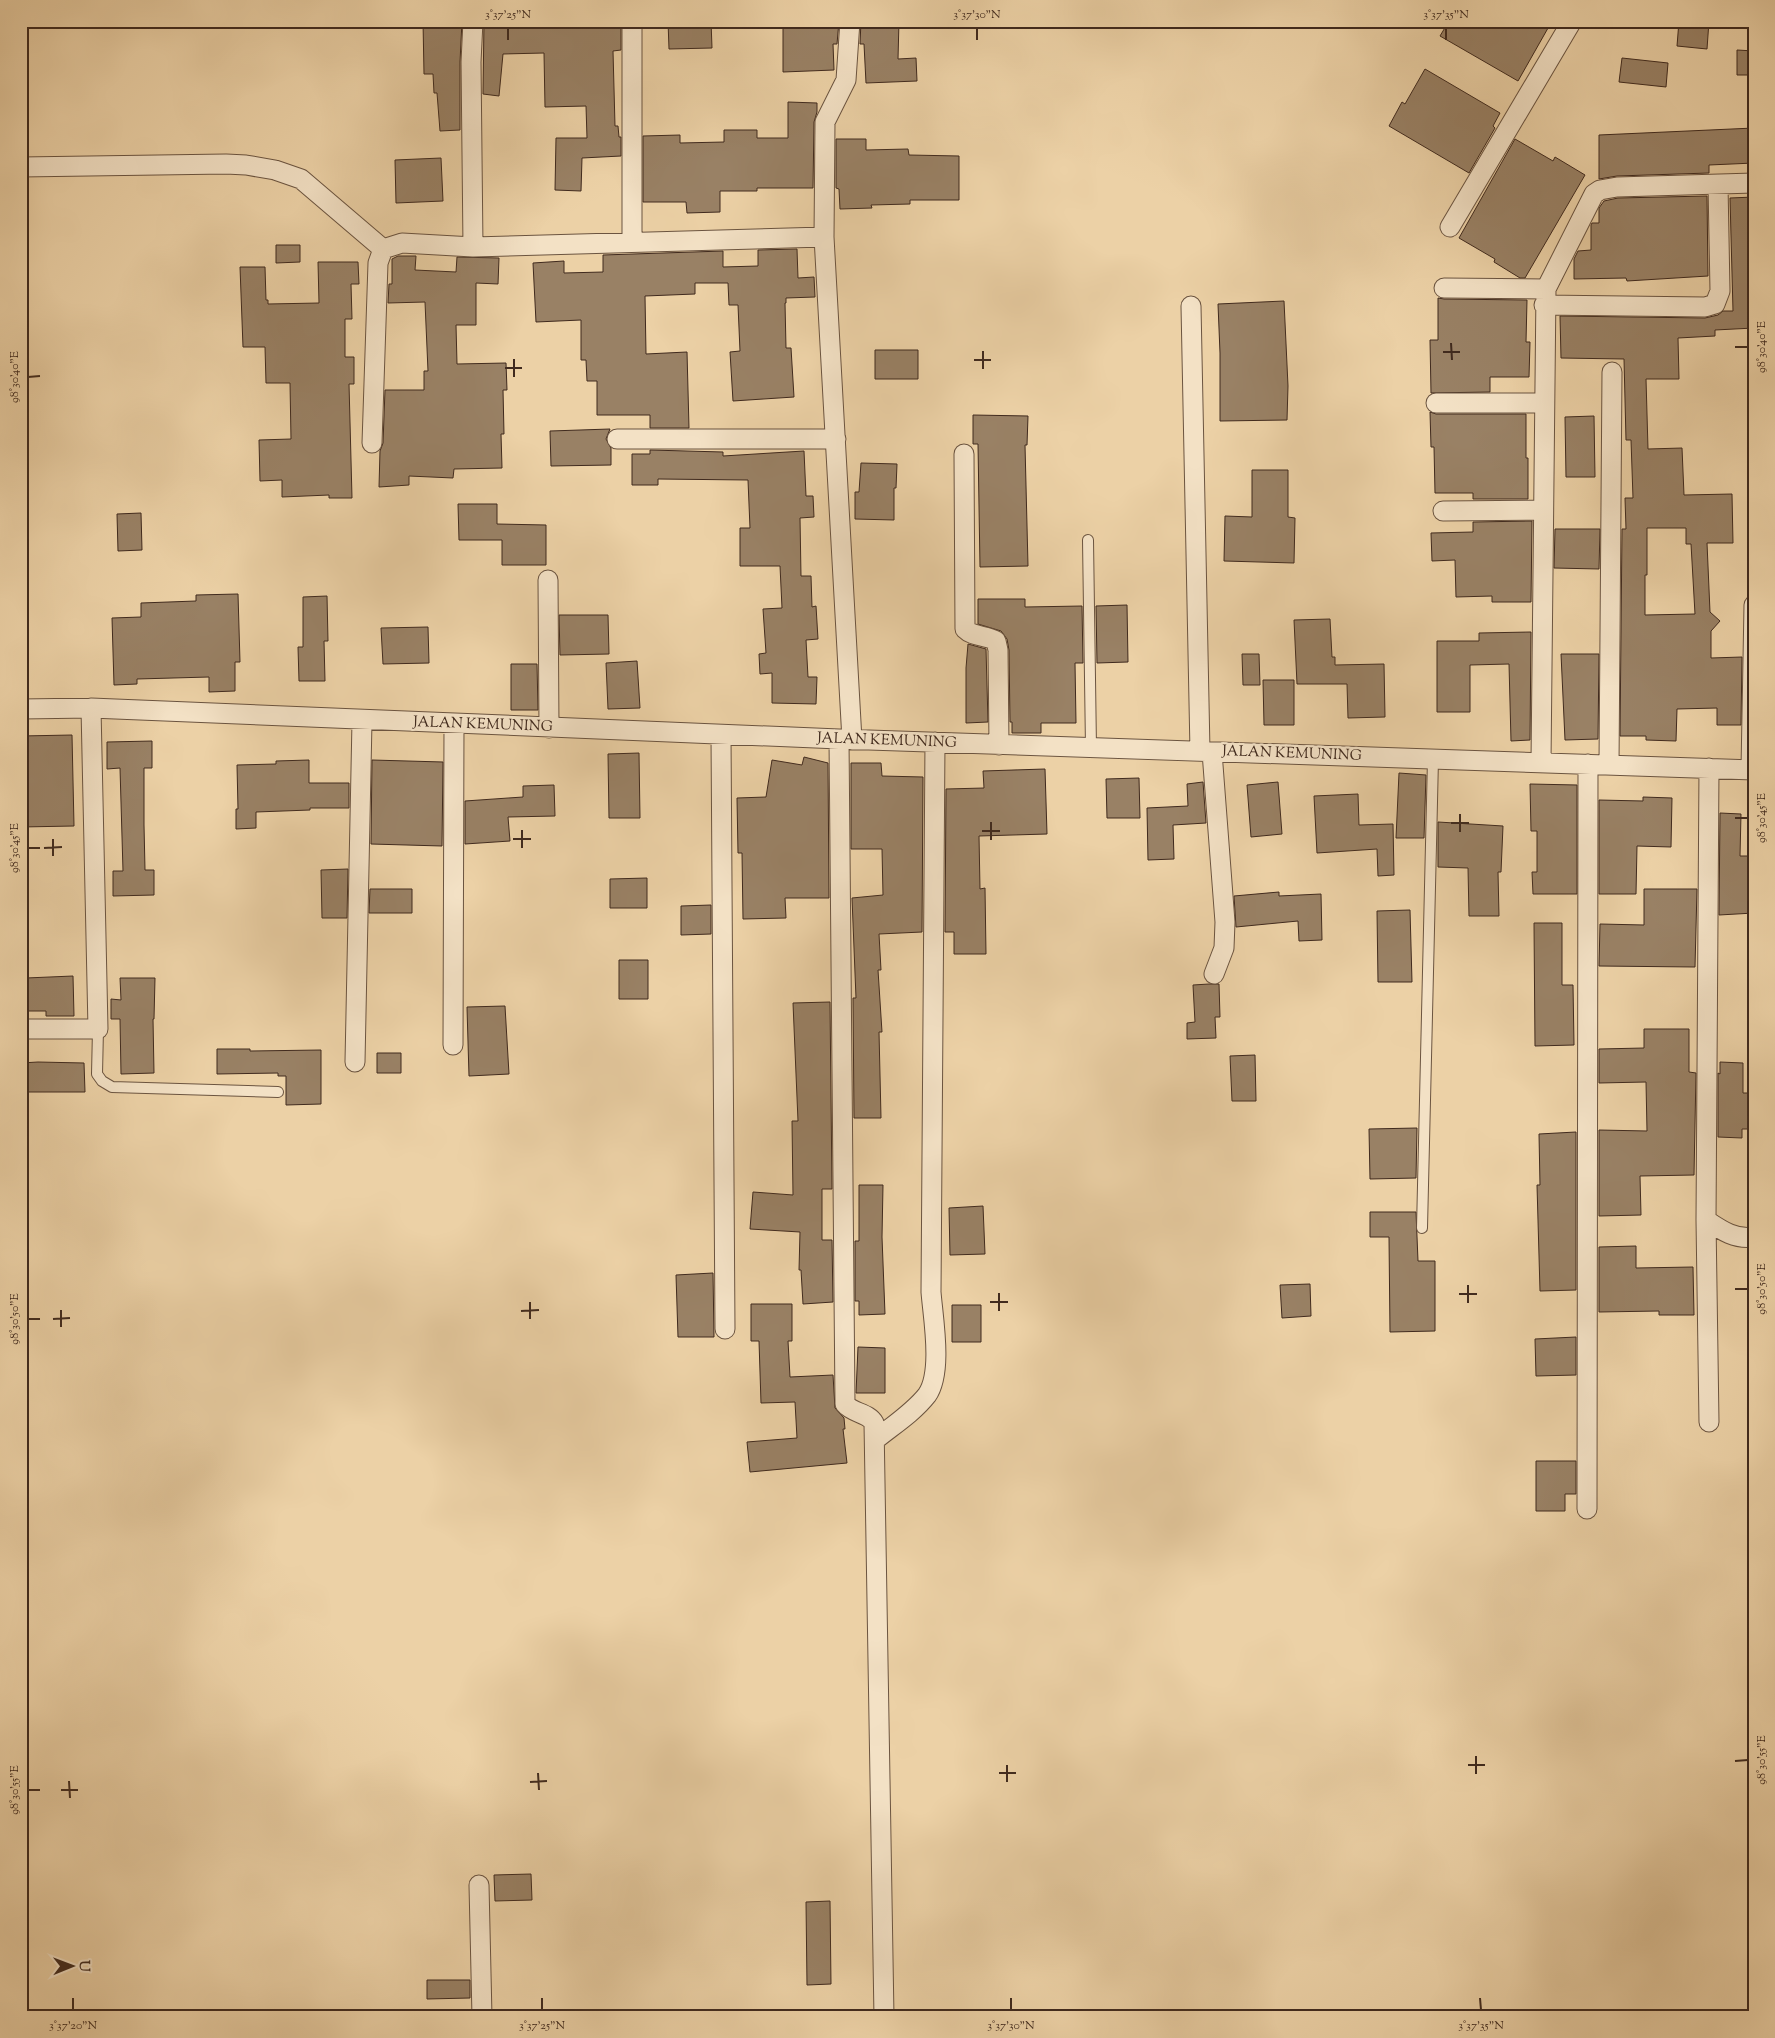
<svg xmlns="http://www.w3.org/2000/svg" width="1775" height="2038" viewBox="0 0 1775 2038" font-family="'Sorts Mill Goudy',serif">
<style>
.building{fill:#998165;stroke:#402a1e;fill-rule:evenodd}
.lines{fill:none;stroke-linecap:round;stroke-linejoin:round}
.lane-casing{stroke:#6b5440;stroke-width:12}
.street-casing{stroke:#6b5440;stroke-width:21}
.lane{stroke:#f3e1c5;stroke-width:10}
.street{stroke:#f3e1c5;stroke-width:19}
.ticks{fill:none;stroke:#402a1e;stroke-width:2}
.labels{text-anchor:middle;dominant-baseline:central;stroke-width:4.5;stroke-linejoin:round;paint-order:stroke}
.street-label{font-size:15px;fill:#402a1e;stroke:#f3e1c5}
.neatline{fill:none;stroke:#402a1e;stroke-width:2}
.ticks-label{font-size:12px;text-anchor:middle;fill:#402a1e}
</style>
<rect width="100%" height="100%" fill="#ecd1a6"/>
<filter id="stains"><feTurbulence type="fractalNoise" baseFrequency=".004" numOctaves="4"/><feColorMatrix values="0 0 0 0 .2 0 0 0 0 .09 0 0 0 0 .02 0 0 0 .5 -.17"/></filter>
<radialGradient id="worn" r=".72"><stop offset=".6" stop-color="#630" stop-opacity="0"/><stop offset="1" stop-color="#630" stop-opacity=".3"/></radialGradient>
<path class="building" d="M 423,21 L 462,21 L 460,62 L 460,130 L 440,131 L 437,93 L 434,93 L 433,74 L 424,74 Z
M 484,21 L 621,21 L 621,50 L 613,51 L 615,126 L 618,126 L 619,137 L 621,137 L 621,156 L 582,158 L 581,191 L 555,190 L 556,138 L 587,138 L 586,106 L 545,107 L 544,53 L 503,54 L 499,96 L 483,94 Z
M 668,21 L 711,21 L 712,48 L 669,49 Z
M 783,21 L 839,21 L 837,44 L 833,44 L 834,70 L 783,72 Z
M 861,21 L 899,21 L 898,59 L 916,58 L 917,81 L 866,83 L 864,44 L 860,44 Z
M 1449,21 L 1552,21 L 1518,81 L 1440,36 Z
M 1679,21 L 1709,21 L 1707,49 L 1677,46 Z
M 1737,50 L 1754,51 L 1754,75 L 1737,75 Z
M 1622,58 L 1668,63 L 1666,87 L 1619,82 Z
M 1425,69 L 1500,113 L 1493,126 L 1495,128 L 1469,173 L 1389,126 L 1402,102 L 1405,104 Z
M 788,102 L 817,103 L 817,112 L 814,122 L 813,188 L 757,188 L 757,191 L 720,191 L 720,212 L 687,213 L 686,202 L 643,202 L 643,136 L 680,135 L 680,143 L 724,142 L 724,130 L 757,130 L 757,138 L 788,138 Z
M 1754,128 L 1754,163 L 1709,165 L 1709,173 L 1617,176 L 1599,179 L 1599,135 Z
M 836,139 L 866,139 L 866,150 L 908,149 L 909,155 L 959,156 L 959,200 L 910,200 L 910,204 L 871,205 L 872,208 L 840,209 L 839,189 L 836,188 Z
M 1515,139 L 1553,161 L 1555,157 L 1585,175 L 1525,278 L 1520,278 L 1494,262 L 1495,259 L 1459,238 Z
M 441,158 L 443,201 L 396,203 L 395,160 Z
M 1707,196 L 1708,276 L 1627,281 L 1626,278 L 1574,279 L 1574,259 L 1578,251 L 1591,250 L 1591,225 L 1592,223 L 1599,223 L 1599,208 L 1604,201 L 1618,198 Z
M 1754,197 L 1754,328 L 1715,330 L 1715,336 L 1678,338 L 1679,379 L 1646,379 L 1648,449 L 1682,448 L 1684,495 L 1732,494 L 1733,543 L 1707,543 L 1710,612 L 1720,621 L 1711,631 L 1711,658 L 1742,657 L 1741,725 L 1717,725 L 1717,708 L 1677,709 L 1676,741 L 1646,740 L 1646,736 L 1620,736 L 1622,529 L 1626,529 L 1625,498 L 1633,498 L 1631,440 L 1626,440 L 1624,359 L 1561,358 L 1560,316 L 1705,318 L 1718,315 L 1723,311 L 1733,311 L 1730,198 ZM 1647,528 L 1686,528 L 1686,544 L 1691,544 L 1695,614 L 1645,615 L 1645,575 L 1647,575 Z
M 276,245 L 300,245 L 300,262 L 276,263 Z
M 797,249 L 798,278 L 814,277 L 815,297 L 786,298 L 786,303 L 785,303 L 786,348 L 791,348 L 794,397 L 733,401 L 730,352 L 740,351 L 738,305 L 729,305 L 728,283 L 695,283 L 695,294 L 645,296 L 646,354 L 687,352 L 689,428 L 650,428 L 650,415 L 597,415 L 597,381 L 587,381 L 586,360 L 581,360 L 581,320 L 536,322 L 533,263 L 564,261 L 564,273 L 603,272 L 603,255 L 723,251 L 723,267 L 758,266 L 758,250 Z
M 398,256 L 416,256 L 415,270 L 456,272 L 457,257 L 499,258 L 498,284 L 476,283 L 476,325 L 456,325 L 457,364 L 506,363 L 507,390 L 503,390 L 504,434 L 501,434 L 502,468 L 454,469 L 453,478 L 409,476 L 409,485 L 379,487 L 380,451 L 383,443 L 385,390 L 424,390 L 424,371 L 428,371 L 425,302 L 388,303 L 389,284 L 392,284 L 392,259 Z
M 318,262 L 358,262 L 359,284 L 351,284 L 352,319 L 345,319 L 345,357 L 354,357 L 354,384 L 349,384 L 352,498 L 329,498 L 329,495 L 282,497 L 282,480 L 260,481 L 259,440 L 291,439 L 290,383 L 266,383 L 265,347 L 243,347 L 240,267 L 265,267 L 266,300 L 268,300 L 268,304 L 319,303 Z
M 1438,298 L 1444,299 L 1527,300 L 1526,342 L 1530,342 L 1529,377 L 1490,377 L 1490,392 L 1431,393 L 1430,340 L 1438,340 Z
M 1284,301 L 1288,386 L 1287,420 L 1220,421 L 1220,353 L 1218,304 Z
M 875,350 L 918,350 L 918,379 L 875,379 Z
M 1430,412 L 1436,414 L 1526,414 L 1526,458 L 1528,458 L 1528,499 L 1473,499 L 1473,493 L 1435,493 L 1434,447 L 1431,447 Z
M 973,415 L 1028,416 L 1027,445 L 1025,445 L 1028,566 L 980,567 L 978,444 L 973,444 Z
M 1594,416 L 1595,477 L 1566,477 L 1565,417 Z
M 610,429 L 606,439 L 611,448 L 611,465 L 551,466 L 550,431 Z
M 650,450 L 723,452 L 723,456 L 804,451 L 806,496 L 813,496 L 814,517 L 800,518 L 801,576 L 811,576 L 812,607 L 816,606 L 818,639 L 806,640 L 808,677 L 817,677 L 816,704 L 772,703 L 772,673 L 760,674 L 759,654 L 766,653 L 763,609 L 782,608 L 780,566 L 740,566 L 740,528 L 750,528 L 748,480 L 658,479 L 658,485 L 632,485 L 632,454 L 650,454 Z
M 861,463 L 897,464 L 896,488 L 894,488 L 894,520 L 855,519 L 855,492 L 859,492 Z
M 1252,470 L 1288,470 L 1288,517 L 1295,518 L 1294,563 L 1224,561 L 1225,516 L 1252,517 Z
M 458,504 L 497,504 L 497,524 L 546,525 L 546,565 L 502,565 L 502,540 L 459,540 Z
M 141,513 L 142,550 L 118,551 L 117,514 Z
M 1532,521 L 1531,602 L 1492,602 L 1492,596 L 1456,597 L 1455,560 L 1432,561 L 1431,533 L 1473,532 L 1473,522 Z
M 1555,529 L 1600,529 L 1599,569 L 1554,568 Z
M 238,594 L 240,662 L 235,662 L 235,691 L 209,692 L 209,677 L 137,679 L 137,684 L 114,685 L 112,618 L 141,617 L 141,603 L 196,601 L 196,595 Z
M 327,596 L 328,641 L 324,641 L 325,681 L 299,681 L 298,647 L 303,647 L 303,597 Z
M 978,599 L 1025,599 L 1025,607 L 1082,606 L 1083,663 L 1075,663 L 1076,723 L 1041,723 L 1041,733 L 1012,733 L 1012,722 L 1010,722 L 1009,650 L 1007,639 L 1001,631 L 978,624 Z
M 1127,605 L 1128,662 L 1097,663 L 1096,606 Z
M 559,615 L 608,615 L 609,654 L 560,655 Z
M 1330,619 L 1332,657 L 1335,657 L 1335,665 L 1384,664 L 1385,717 L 1348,718 L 1347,684 L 1297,684 L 1294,620 Z
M 428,627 L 429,663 L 383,664 L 381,628 Z
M 1531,632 L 1530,740 L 1511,741 L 1509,664 L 1470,665 L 1470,712 L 1437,712 L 1437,641 L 1479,641 L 1479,633 Z
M 968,644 L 986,649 L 988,722 L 966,723 L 966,668 Z
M 1242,654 L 1259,654 L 1260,685 L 1243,685 Z
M 1561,654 L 1599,654 L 1598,739 L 1565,740 Z
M 637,661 L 640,708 L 608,709 L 606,663 Z
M 511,664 L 537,664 L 538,710 L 511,710 Z
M 1263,680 L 1294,680 L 1294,725 L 1264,725 Z
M 72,735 L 74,826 L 21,827 L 21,736 Z
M 152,741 L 152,768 L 144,768 L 144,825 L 145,870 L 154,870 L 154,895 L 113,896 L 113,871 L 123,871 L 120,768 L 107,769 L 107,742 Z
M 639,753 L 640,818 L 609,818 L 608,754 Z
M 804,757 L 828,763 L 829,898 L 785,898 L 786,918 L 743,919 L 742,853 L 738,853 L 737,798 L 766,797 L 772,760 L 802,765 Z
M 309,760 L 309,783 L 349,783 L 349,808 L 310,808 L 310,810 L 256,812 L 256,828 L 236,829 L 236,809 L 238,809 L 237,765 L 276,764 L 276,761 Z
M 372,760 L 443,762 L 442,846 L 371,844 Z
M 851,763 L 881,763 L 882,776 L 923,777 L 922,932 L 879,934 L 881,970 L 878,970 L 882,1032 L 879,1032 L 881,1118 L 854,1118 L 853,998 L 856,998 L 852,898 L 883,895 L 882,849 L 851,849 Z
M 1045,769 L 1047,834 L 979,836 L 980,889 L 985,888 L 986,954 L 954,954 L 954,932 L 945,932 L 946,789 L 984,788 L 983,771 Z
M 1399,773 L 1426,775 L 1424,838 L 1396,838 Z
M 1139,778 L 1140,818 L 1107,818 L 1106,779 Z
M 1203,782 L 1206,823 L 1173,825 L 1174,859 L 1148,860 L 1147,808 L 1188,806 L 1187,784 Z
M 1278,782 L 1282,834 L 1251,837 L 1247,785 Z
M 1530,784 L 1577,785 L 1577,894 L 1533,894 L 1532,872 L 1537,872 L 1537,831 L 1531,831 Z
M 554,785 L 555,816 L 508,817 L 510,841 L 465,844 L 465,801 L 523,797 L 523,786 Z
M 1358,794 L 1359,825 L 1393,824 L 1394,875 L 1378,876 L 1377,849 L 1317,853 L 1314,796 Z
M 1643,797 L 1672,798 L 1671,847 L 1637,846 L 1636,894 L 1599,894 L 1599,800 L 1643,801 Z
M 1720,813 L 1741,814 L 1740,856 L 1754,856 L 1754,913 L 1719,915 Z
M 1438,822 L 1503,826 L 1501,872 L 1498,872 L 1499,916 L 1469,916 L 1468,868 L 1438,867 Z
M 348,869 L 347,918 L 322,918 L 321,870 Z
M 647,878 L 647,908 L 610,908 L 610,879 Z
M 370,889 L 412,889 L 412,913 L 369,913 Z
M 1644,889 L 1697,889 L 1695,967 L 1599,966 L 1600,924 L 1644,925 Z
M 1279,892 L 1279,896 L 1321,894 L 1322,940 L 1299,941 L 1298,921 L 1236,927 L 1234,896 Z
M 711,905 L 711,934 L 681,935 L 681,906 Z
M 1410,910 L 1412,982 L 1378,982 L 1377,911 Z
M 1534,923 L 1562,923 L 1562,985 L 1573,985 L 1574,1045 L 1535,1046 Z
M 619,960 L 648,960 L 648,999 L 619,999 Z
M 73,976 L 74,1016 L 46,1016 L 46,1011 L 21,1011 L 21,980 L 26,980 L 26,978 Z
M 120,978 L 155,978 L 154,1019 L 153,1019 L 154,1073 L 121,1074 L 120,1019 L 111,1019 L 111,999 L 121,1000 Z
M 1209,984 L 1219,984 L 1220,1017 L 1215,1017 L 1216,1038 L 1187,1039 L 1187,1023 L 1195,1022 L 1193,985 Z
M 830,1002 L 832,1189 L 822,1189 L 822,1240 L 832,1240 L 833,1302 L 803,1304 L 801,1270 L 799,1270 L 800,1232 L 750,1229 L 753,1192 L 793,1195 L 792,1121 L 798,1121 L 793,1003 Z
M 505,1006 L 509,1074 L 469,1076 L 467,1007 Z
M 1644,1029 L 1689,1029 L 1689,1072 L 1696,1073 L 1694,1175 L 1640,1176 L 1641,1215 L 1599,1216 L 1599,1130 L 1647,1131 L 1646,1082 L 1599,1083 L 1599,1049 L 1644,1048 Z
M 217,1049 L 250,1049 L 250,1051 L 321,1050 L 321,1104 L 286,1105 L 286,1076 L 278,1076 L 278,1073 L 217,1074 Z
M 377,1053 L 401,1053 L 401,1073 L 377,1073 Z
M 1255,1055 L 1256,1101 L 1232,1101 L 1230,1056 Z
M 38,1062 L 84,1063 L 85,1092 L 21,1092 L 21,1063 Z
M 1720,1062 L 1743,1063 L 1743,1093 L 1754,1093 L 1754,1129 L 1742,1129 L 1742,1138 L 1718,1137 L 1718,1073 L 1720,1074 Z
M 1417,1128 L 1416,1178 L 1370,1179 L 1369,1129 Z
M 1576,1132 L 1576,1290 L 1540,1291 L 1537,1185 L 1540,1185 L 1539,1134 Z
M 859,1185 L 883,1185 L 882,1237 L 885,1314 L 859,1315 L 859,1301 L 855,1301 L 855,1241 L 859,1241 Z
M 983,1206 L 985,1254 L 950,1255 L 949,1208 Z
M 1370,1212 L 1416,1212 L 1418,1261 L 1435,1261 L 1435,1331 L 1390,1332 L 1389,1237 L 1370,1237 Z
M 1636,1246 L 1636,1268 L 1693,1267 L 1694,1315 L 1659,1315 L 1659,1311 L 1599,1312 L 1599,1247 Z
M 713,1273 L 714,1337 L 678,1337 L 676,1275 Z
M 1310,1284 L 1311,1316 L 1282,1318 L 1280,1285 Z
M 751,1304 L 792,1304 L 792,1341 L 788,1341 L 790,1377 L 833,1375 L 835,1408 L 844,1418 L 845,1429 L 843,1429 L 847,1463 L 750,1472 L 747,1442 L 797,1438 L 795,1402 L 761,1403 L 759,1341 L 751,1341 Z
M 952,1305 L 981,1305 L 981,1342 L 952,1342 Z
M 1576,1337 L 1576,1375 L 1536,1376 L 1535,1339 Z
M 858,1347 L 885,1348 L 885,1393 L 856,1393 Z
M 1536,1461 L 1576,1461 L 1576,1494 L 1565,1494 L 1565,1511 L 1536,1511 Z
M 531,1874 L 532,1900 L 495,1901 L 494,1875 Z
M 830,1901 L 831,1984 L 807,1985 L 806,1902 Z
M 427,1980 L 470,1980 L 470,1998 L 427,1999 Z"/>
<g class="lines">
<defs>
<path id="lane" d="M 1088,540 L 1091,748
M 98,1029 L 97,1074 L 102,1081 L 112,1087 L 278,1092
M 1422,1228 L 1433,759"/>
<path id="street" d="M 850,21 L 846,80 L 825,122 L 824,237 L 852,740
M 21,167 L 226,164 L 246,165 L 275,170 L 301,179 L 383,249
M 1450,227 L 1572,21
M 632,241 L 632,21
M 473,247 L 471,62 L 473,21
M 383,249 L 402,243 L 473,247 L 824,237
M 1444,288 L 1546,289
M 1544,305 L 1705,307 L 1715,304 L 1720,291 L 1718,185
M 1191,306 L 1200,751
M 1436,403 L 1544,403
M 617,439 L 836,439
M 372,443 L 378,263 L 383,249
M 964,454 L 965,629 C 973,637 986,635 996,641 L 998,650 L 999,745
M 1443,511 L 1543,510
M 548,580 L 549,728
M 21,709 L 91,708 L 839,739 L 1754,770
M 721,735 L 725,1329
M 839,739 L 845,1404 C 852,1413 869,1413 874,1423 L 884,2017
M 1212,752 L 1225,922 L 1224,948 L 1214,974
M 1541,762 L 1546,289 L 1594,194 L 1600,190 L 1617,187 L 1754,183
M 1609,765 L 1612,372
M 1709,768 L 1706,1220 L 1709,1422
M 1751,770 L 1754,605
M 21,1029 L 98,1029 L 91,708
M 453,1045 L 454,724
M 355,1062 L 362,721
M 1706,1220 C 1721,1230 1735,1240 1754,1237
M 875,1440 C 892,1426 913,1413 927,1395 C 943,1372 933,1318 931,1292 L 935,742
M 1587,1509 L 1588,764
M 479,1885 L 482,2017"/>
</defs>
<use href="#lane" class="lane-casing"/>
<use href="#street" class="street-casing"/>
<use href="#lane" class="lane"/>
<use href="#street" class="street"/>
</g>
<path class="ticks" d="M 508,28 L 508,40M 977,28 L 977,40M 1446,28 L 1446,40M 1451,343 L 1452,360M 1735,347 L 1748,347M 983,351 L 983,369M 1443,352 L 1460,352M 514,359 L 514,377M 974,360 L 991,360M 505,368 L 522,368M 28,377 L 40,376M 1460,814 L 1460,832M 1735,818 L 1748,818M 991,822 L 991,840M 1451,823 L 1469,823M 522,830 L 522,848M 982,831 L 1000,831M 53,839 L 53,856M 513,839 L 531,839M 28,848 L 40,848M 44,848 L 62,847M 1468,1285 L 1468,1303M 1735,1289 L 1748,1289M 999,1293 L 999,1311M 1459,1294 L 1477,1294M 530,1302 L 530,1319M 990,1302 L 1008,1302M 61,1310 L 61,1327M 521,1311 L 539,1310M 28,1319 L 40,1319M 53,1319 L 70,1318M 1476,1756 L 1476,1774M 1735,1761 L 1748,1760M 1007,1765 L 1007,1782M 1468,1765 L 1485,1765M 538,1773 L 539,1790M 999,1773 L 1016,1773M 69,1781 L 70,1798M 530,1782 L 547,1781M 28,1790 L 40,1790M 61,1790 L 78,1790M 73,1998 L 73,2010M 542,1998 L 542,2010M 1011,1998 L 1011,2010M 1480,1998 L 1481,2010"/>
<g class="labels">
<g class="street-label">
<text transform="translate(483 725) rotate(2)">JALAN KEMUNING</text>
<text transform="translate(887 741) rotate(2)">JALAN KEMUNING</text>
<text transform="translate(1292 754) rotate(2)">JALAN KEMUNING</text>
</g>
</g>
<rect width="1775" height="2038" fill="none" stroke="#ecd1a6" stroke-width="55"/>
<g transform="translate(72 1966) rotate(89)" stroke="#f3e1c5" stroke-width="4" paint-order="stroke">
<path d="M0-4L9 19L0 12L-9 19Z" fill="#402a1e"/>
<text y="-8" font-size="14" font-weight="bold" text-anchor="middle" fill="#402a1e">U</text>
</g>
<rect x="28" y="28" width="1720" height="1982" class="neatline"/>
<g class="ticks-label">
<text x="508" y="18">3°37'25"N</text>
<text x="977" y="18">3°37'30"N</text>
<text x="1446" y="18">3°37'35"N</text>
<text transform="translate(1761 347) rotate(-90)" y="4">98°30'40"E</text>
<text transform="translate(14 377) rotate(-90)" y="4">98°30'40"E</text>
<text transform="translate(1761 818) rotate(-90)" y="4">98°30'45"E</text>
<text transform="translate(14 848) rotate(-90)" y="4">98°30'45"E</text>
<text transform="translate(1761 1289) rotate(-90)" y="4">98°30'50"E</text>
<text transform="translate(14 1319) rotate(-90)" y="4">98°30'50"E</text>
<text transform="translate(1761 1760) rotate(-90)" y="4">98°30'55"E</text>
<text transform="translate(14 1790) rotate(-90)" y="4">98°30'55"E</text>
<text x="73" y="2029">3°37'20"N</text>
<text x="542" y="2029">3°37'25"N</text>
<text x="1011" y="2029">3°37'30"N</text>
<text x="1481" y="2029">3°37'35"N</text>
</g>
<rect width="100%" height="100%" filter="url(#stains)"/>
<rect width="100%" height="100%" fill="url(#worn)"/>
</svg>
